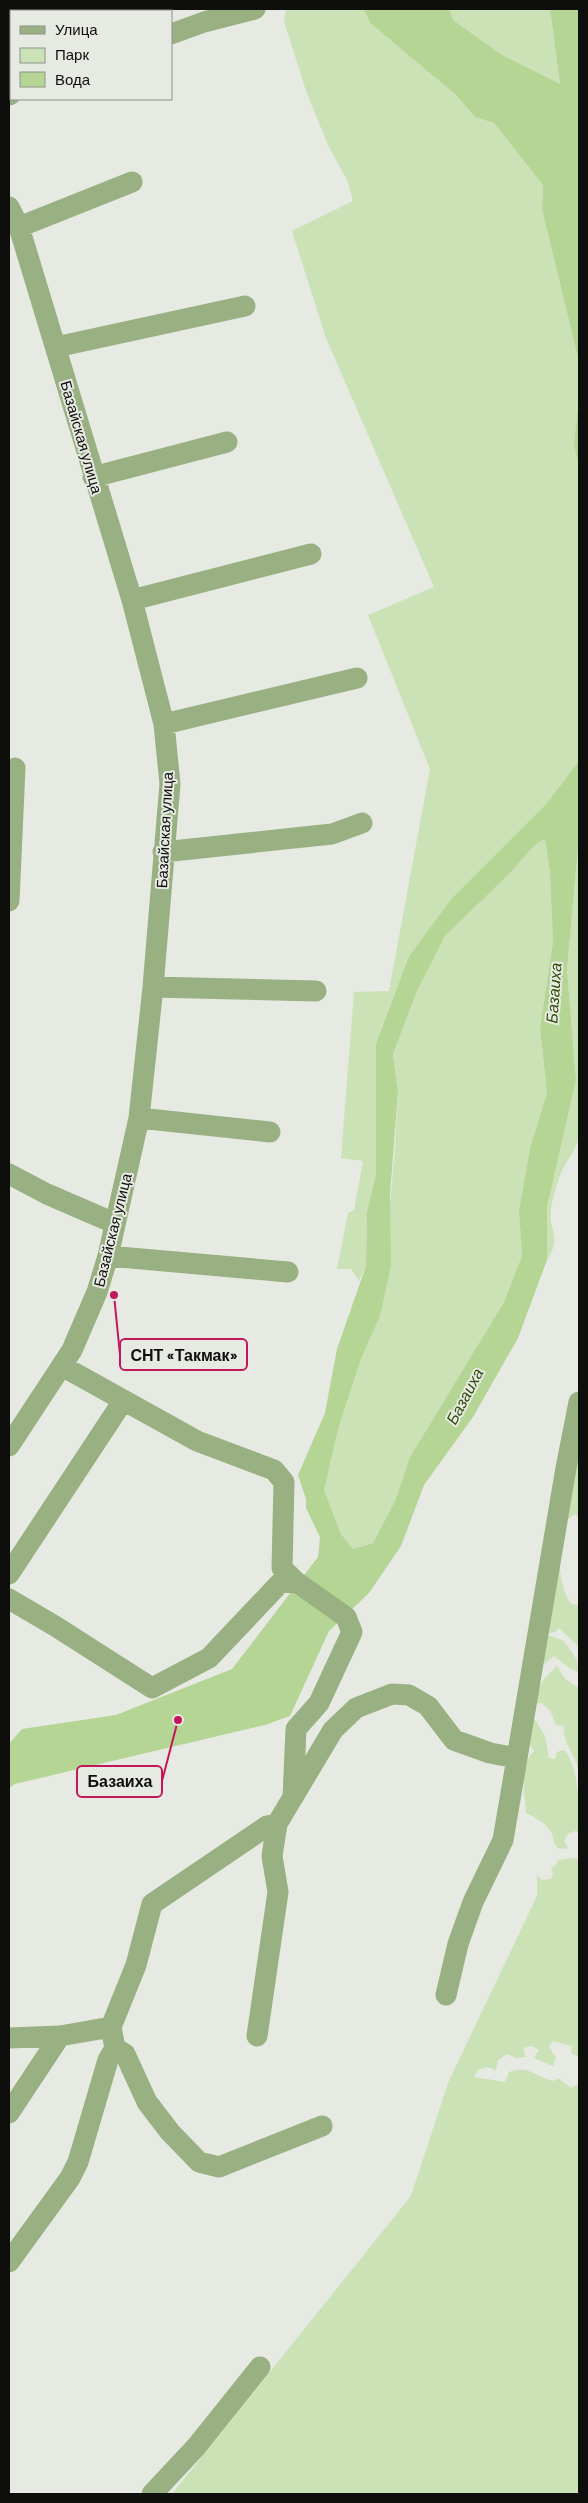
<svg xmlns="http://www.w3.org/2000/svg" width="588" height="2503" viewBox="0 0 588 2503" font-family="Barlow,sans-serif">
<style>
.green{fill:#cbe1b6}
.water{fill:#b5d595;fill-rule:evenodd}
.lines{fill:none;stroke-linecap:round;stroke-linejoin:round}
.minor{stroke:#99b082;stroke-width:21}
.labels{text-anchor:middle;dominant-baseline:central;stroke-width:4;stroke-linejoin:round;paint-order:stroke}
.street-label{font-size:15px;fill:#0e0f0c;stroke:#e6eae2}
.water-label{font-size:16px;font-style:italic;fill:#324d07;stroke:#e6eae2}
.leader{fill:none;stroke:#c2185b;stroke-width:2}
.callout-dot{fill:#c2185b;stroke:#e6eae2;stroke-width:2}
.callout{fill:#e6eae2;stroke:#c2185b;stroke-width:2}
.callout-label{font-size:16px;text-anchor:middle;font-weight:bold;fill:#0e0f0c}
</style>
<rect width="100%" height="100%" fill="#e6eae2"/>
<path class="green" d="M 286,9 L 364,9 L 370,23 L 456,95 L 475,117 L 494,123 L 543,185 L 542,209 L 579,362 L 579,394 L 574,445 L 579,467 L 579,761 L 547,803 L 452,898 L 409,956 L 376,1044 L 376,1174 L 367,1212 L 366,1266 L 359,1281 L 351,1269 L 337,1269 L 348,1213 L 354,1210 L 363,1161 L 341,1158 L 354,992 L 389,991 L 430,769 L 368,615 L 434,587 L 326,338 L 292,231 L 353,201 L 348,182 L 328,145 L 306,91 L 284,21 Z
M 449,9 L 550,9 L 560,85 L 502,55 L 453,20 Z
M 579,837 L 579,1137 C 577,1148 570,1156 565,1165 C 559,1175 552,1199 551,1211 C 548,1231 563,1235 547,1260 L 547,1207 L 576,1080 L 567,970 Z
M 545,839 L 550,873 L 553,942 L 540,1028 L 547,1093 L 530,1148 L 519,1211 L 522,1256 L 504,1302 L 410,1457 L 395,1501 L 373,1543 L 353,1549 L 341,1534 L 324,1490 L 339,1426 L 361,1359 L 380,1316 L 395,1149 L 398,1092 L 393,1054 L 417,991 L 445,936 L 508,875 L 536,844 Z
M 579,1432 L 579,1519 L 575,1514 L 563,1523 C 560,1551 555,1580 571,1604 L 579,1605 L 579,1647 L 559,1628 L 555,1632 L 545,1634 L 564,1641 L 577,1660 L 579,1672 L 571,1669 L 554,1656 L 544,1664 L 539,1650 Z
M 557,1666 L 565,1679 L 579,1688 L 579,1774 C 577,1756 562,1744 564,1726 L 556,1725 L 550,1710 L 541,1703 L 535,1704 C 537,1686 543,1679 557,1666 Z
M 529,1718 L 535,1720 L 545,1736 L 549,1758 L 555,1759 L 557,1752 L 564,1750 C 580,1768 579,1809 579,1833 L 576,1831 L 569,1833 L 564,1840 L 568,1849 L 558,1848 C 553,1843 554,1840 552,1834 C 548,1824 534,1817 526,1813 C 525,1791 518,1767 534,1751 L 526,1740 Z
M 574,1858 L 579,1860 L 579,2057 L 571,2053 L 572,2046 L 553,2041 L 549,2047 L 556,2058 L 553,2066 L 534,2058 L 539,2050 L 532,2046 L 523,2048 L 526,2057 L 516,2058 L 507,2054 L 498,2060 L 496,2070 L 487,2067 L 478,2070 L 474,2077 L 505,2082 L 509,2072 C 531,2065 534,2077 553,2081 L 558,2078 L 571,2088 L 579,2084 L 579,2494 L 172,2494 L 411,2196 L 448,2083 L 537,1896 L 537,1875 L 542,1880 L 551,1879 L 553,1874 L 551,1868 L 556,1865 L 558,1860 Z"/>
<path class="water" d="M 364,9 L 449,9 L 453,20 L 502,55 L 560,84 L 550,9 L 579,9 L 579,362 L 542,209 L 543,185 L 494,123 L 475,117 L 456,95 L 370,23 Z
M 579,394 L 579,467 L 574,445 Z
M 579,761 L 579,837 L 567,970 L 576,1080 L 547,1207 L 547,1260 L 518,1338 L 473,1417 L 424,1485 L 401,1546 L 369,1593 L 329,1631 L 290,1716 L 265,1725 L 15,1784 L 9,1788 L 9,1744 L 22,1729 L 116,1715 L 232,1669 L 318,1557 L 320,1537 L 306,1508 L 306,1499 L 298,1475 L 325,1413 L 337,1349 L 366,1266 L 367,1212 L 376,1174 L 376,1044 L 409,956 L 452,898 L 547,803 ZM 545,839 L 550,873 L 553,942 L 540,1028 L 547,1093 L 530,1148 L 519,1211 L 522,1256 L 504,1302 L 410,1457 L 395,1501 L 373,1543 L 353,1549 L 341,1534 L 324,1490 L 339,1426 L 361,1359 L 380,1316 L 391,1265 L 390,1194 L 398,1092 L 393,1054 L 417,991 L 445,936 L 508,875 L 536,844 Z"/>
<g class="lines">
<path class="minor" d="M 171,34 L 204,22 L 255,9
M 9,95 L 11,94
M 9,207 L 19,227 L 132,600 L 164,724 L 170,784 L 153,987 L 139,1118 L 108,1256 L 97,1292 L 72,1350 L 9,1446
M 19,227 L 132,182
M 56,347 L 245,306
M 93,477 L 227,442
M 132,600 L 311,554
M 164,724 L 357,678
M 163,852 L 332,834 L 362,823
M 9,901 L 15,768
M 153,987 L 316,991
M 139,1118 L 270,1132
M 9,1174 L 47,1194 L 114,1223
M 108,1256 L 288,1272
M 9,1574 L 123,1401
M 9,1599 L 55,1626 L 152,1688 L 209,1658 L 280,1583 L 295,1581 L 282,1568 L 284,1482 L 274,1470 L 197,1441 L 62,1366
M 293,1797 L 333,1730 L 356,1708 L 392,1694 L 409,1695 L 428,1706 L 454,1740 L 490,1753 L 517,1758 L 566,1468 L 579,1402
M 446,1995 L 458,1944 L 473,1902 L 503,1840 L 517,1758
M 257,2036 L 278,1892 L 272,1856 L 277,1824 L 293,1797 L 296,1729 L 319,1703 L 352,1632 L 346,1617 L 295,1581
M 9,2038 L 60,2036 L 111,2027
M 115,2048 L 125,2054 L 147,2102 L 170,2132 L 199,2162 L 219,2167 L 322,2126
M 9,2113 L 60,2036
M 9,2262 L 70,2178 L 78,2162 L 108,2060 L 115,2048 L 111,2027 L 136,1965 L 152,1904 L 267,1826 L 277,1824
M 152,2494 L 196,2447 L 260,2367"/>
</g>
<g class="labels">
<g class="street-label">
<text transform="translate(82 437) rotate(74)">Базайская улица</text>
<text transform="translate(164 830) rotate(-87)">Базайская улица</text>
<text transform="translate(112 1230) rotate(-76)">Базайская улица</text>
</g>
<g class="water-label">
<text transform="translate(553 993) rotate(-86)">Базаиха</text>
<text transform="translate(464 1396) rotate(-62)">Базаиха</text>
</g>
</g>
<path class="leader" d="M114 1295L120 1355M178 1720L162 1781"/>
<g class="callout-dot">
<circle cx="114" cy="1295" r="5"/>
<circle cx="178" cy="1720" r="5"/>
</g>
<g class="callout">
<rect x="120" y="1339" width="127" height="31" rx="5"/>
<rect x="77" y="1766" width="85" height="31" rx="5"/>
</g>
<g class="callout-label">
<text x="184" y="1361">СНТ «Такмак»</text>
<text x="120" y="1787">Базаиха</text>
</g>
<rect width="588" height="2503" fill="none" stroke="#0e0f0c" stroke-width="20"/>
<rect x="10" y="10" width="162" height="90" fill="#e6eae2" stroke="#90928c"/>
<rect x="20" y="26" width="25" height="8" fill="#99b082" stroke="#90928c"/>
<text x="55" y="35" font-size="15" fill="#0e0f0c">Улица</text>
<rect x="20" y="48" width="25" height="15" fill="#cbe1b6" stroke="#90928c"/>
<text x="55" y="60" font-size="15" fill="#0e0f0c">Парк</text>
<rect x="20" y="72" width="25" height="15" fill="#b5d595" stroke="#90928c"/>
<text x="55" y="85" font-size="15" fill="#0e0f0c">Вода</text>
</svg>
